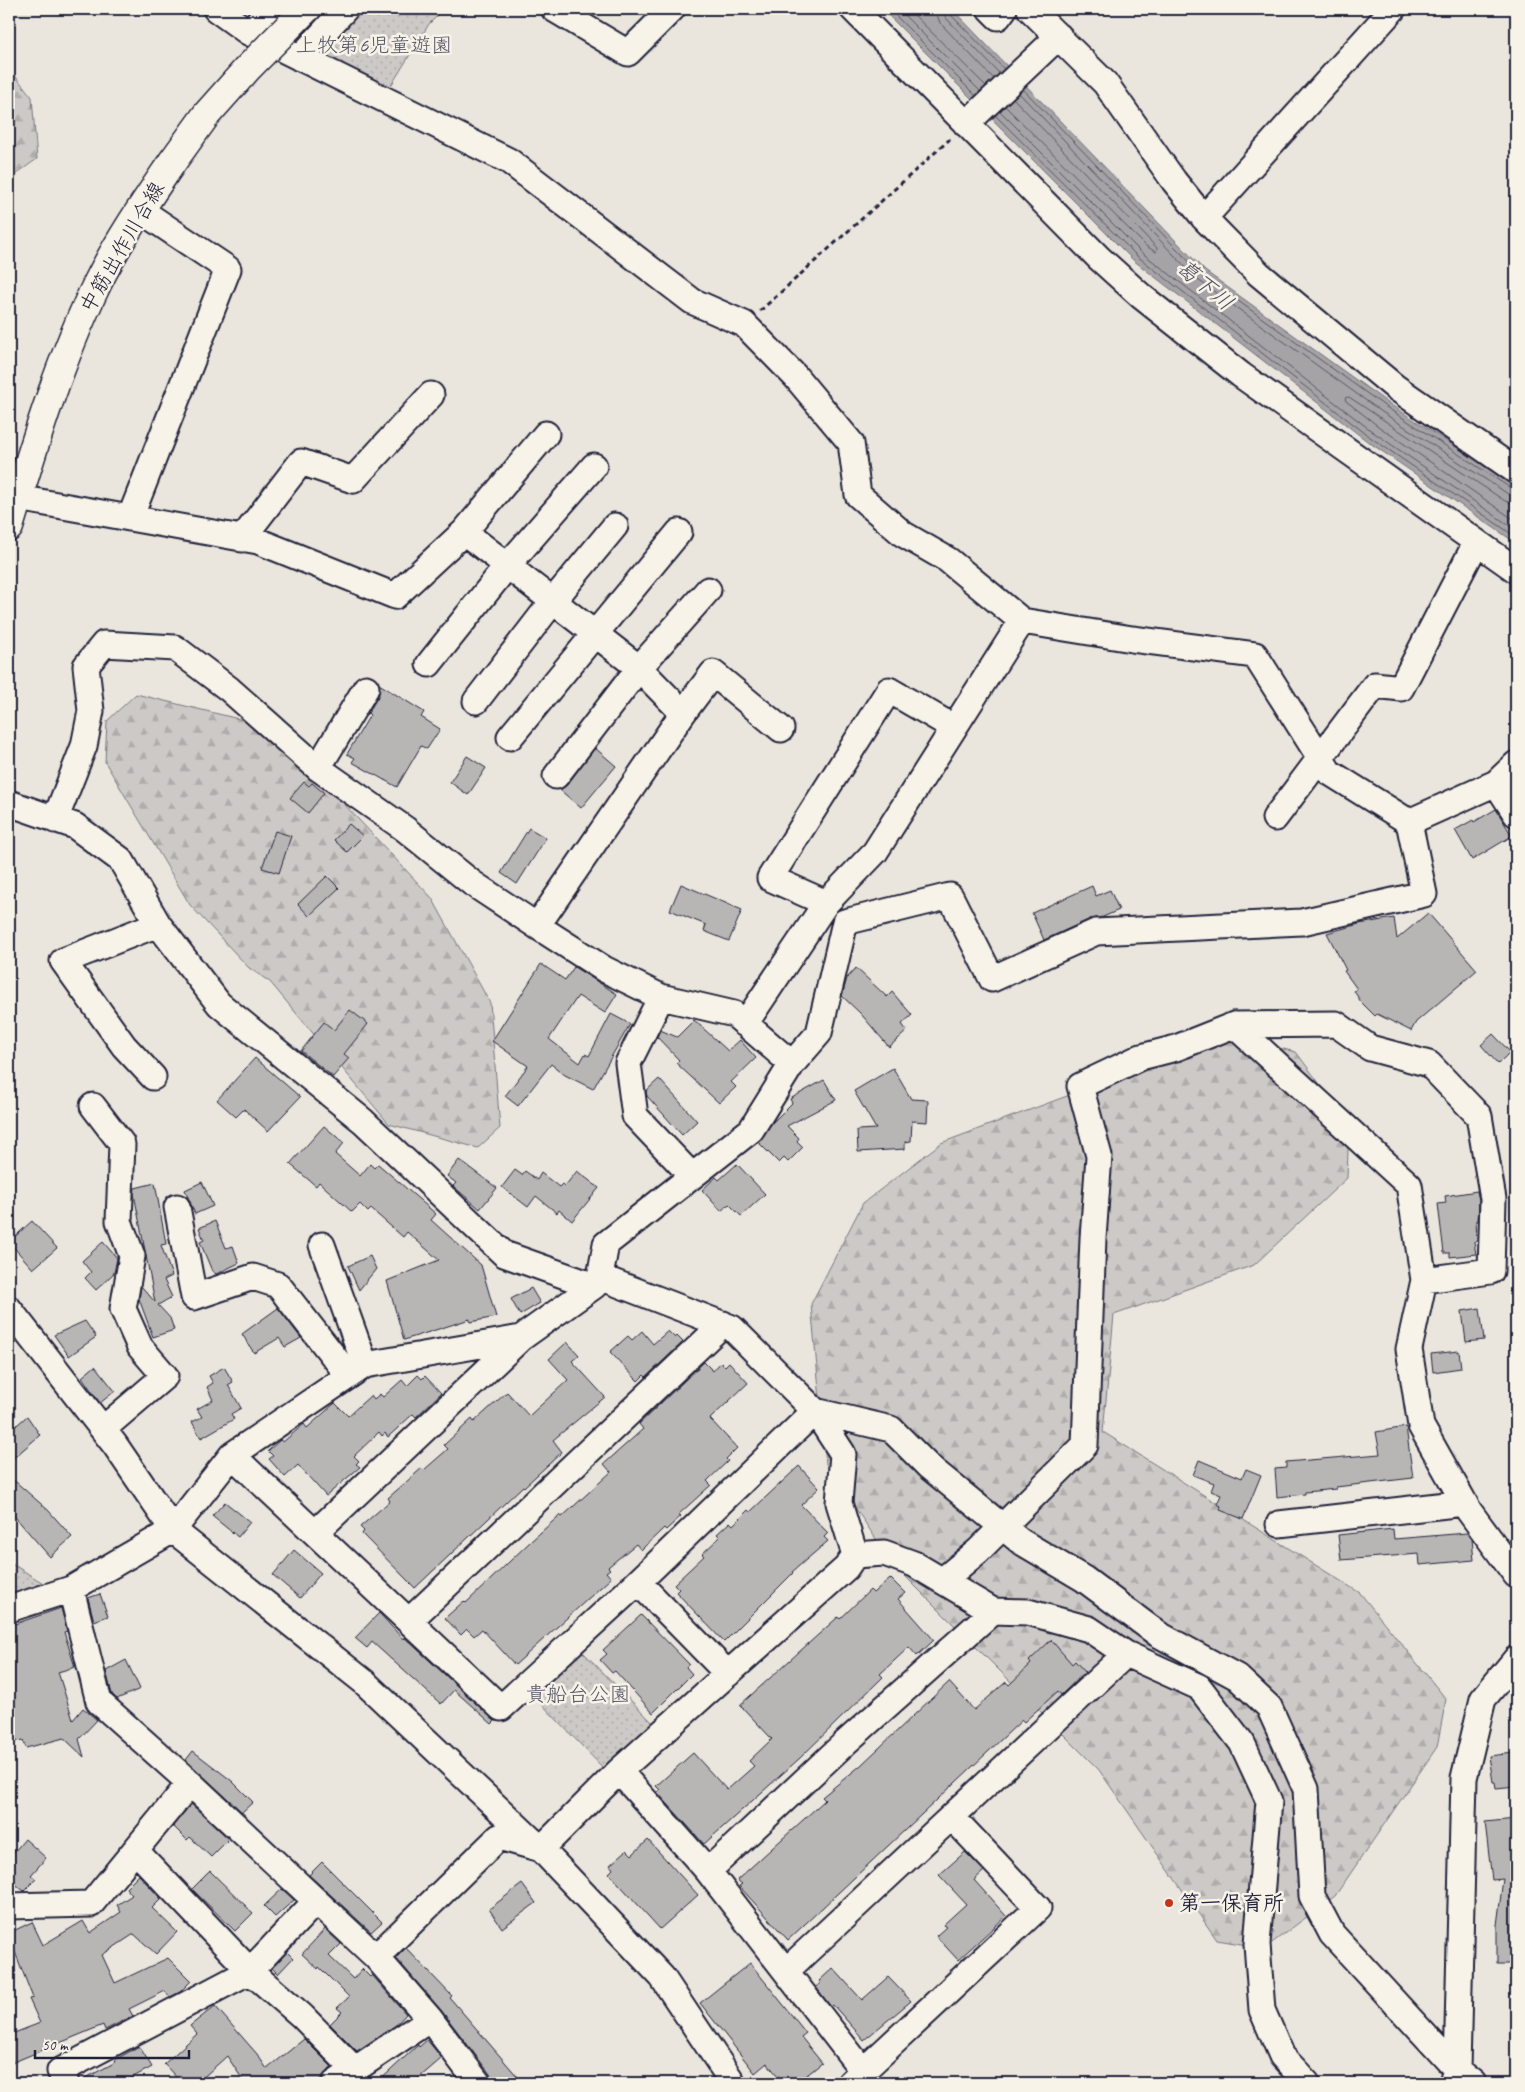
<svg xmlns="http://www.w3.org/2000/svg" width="1525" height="2092" viewBox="0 0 1525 2092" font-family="Caveat,'Klee One',sans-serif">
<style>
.forest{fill:url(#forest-firs);stroke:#787680}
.park{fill:url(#park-dots);stroke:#787680}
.water{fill:#a6a3a6;stroke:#716f7b}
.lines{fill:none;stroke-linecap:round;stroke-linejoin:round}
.shore{stroke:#575666;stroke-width:1}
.building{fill:#b8b6b5;stroke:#22223b}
.minor-casing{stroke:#22223b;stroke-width:29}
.major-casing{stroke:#22223b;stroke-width:31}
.path{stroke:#22223b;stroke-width:3;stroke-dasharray:5 4;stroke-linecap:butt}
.minor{stroke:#f7f3e8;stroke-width:25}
.major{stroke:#f7f3e8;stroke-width:28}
.major-bridge-casing{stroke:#22223b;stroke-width:31;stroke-linecap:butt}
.major-bridge{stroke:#f7f3e8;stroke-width:28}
.poi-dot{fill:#c8321e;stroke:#f7f3e8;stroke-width:2}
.labels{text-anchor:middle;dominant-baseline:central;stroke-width:5;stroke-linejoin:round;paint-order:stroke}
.park-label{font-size:21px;fill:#555465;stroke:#f7f3e8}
.street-label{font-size:21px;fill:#22223b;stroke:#f7f3e8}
.poi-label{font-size:21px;font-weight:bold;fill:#22223b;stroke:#f7f3e8;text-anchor:start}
.water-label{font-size:22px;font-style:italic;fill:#504f60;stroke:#f7f3e8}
</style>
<defs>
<pattern id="forest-firs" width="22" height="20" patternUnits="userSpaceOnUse" patternTransform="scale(1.25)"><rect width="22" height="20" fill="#cdc9c6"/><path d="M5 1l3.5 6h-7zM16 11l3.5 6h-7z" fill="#b0acab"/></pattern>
<pattern id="park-dots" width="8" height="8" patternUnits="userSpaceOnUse" patternTransform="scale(1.25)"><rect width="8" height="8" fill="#cdc9c6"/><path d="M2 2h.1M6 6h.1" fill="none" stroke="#b0acab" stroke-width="1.8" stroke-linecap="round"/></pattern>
</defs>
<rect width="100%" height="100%" fill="#eae6de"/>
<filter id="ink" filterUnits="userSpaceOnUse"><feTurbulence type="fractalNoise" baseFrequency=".02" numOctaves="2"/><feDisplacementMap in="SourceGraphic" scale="10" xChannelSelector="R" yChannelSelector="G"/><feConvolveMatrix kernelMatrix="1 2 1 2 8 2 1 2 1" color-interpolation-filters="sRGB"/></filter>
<g filter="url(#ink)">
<path class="forest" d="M 9,68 L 32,97 L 37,159 L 9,179 Z
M 136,694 L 272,727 L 432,898 L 490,1003 L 500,1128 L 478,1148 L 389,1124 L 270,982 L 249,968 L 190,905 L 105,762 L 107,721 Z
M 1228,1036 L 1296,1052 L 1349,1123 L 1347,1178 L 1254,1265 L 1114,1315 L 1103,1432 L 1360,1593 L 1446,1699 L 1437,1747 L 1335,1896 L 1265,1948 L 1217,1940 L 1099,1770 L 892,1563 L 826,1464 L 811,1304 L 863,1203 L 941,1143 Z"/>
<path class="park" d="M 356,9 L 444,9 L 429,24 L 387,92 L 312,54 Z
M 9,1562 L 48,1586 L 9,1600 Z
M 578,1647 L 658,1728 L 608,1773 L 530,1692 Z"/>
<path class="water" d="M 882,9 L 952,9 L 1205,271 L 1388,403 L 1516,486 L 1516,543 L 1367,441 L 1133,260 Z"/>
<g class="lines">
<path class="shore" d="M 889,9 L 976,96
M 898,9 L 980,91
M 908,9 L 986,86
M 935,9 L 940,23 L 994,79
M 942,9 L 946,18 L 999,73
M 949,9 L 950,14 L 1004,69
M 1023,89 L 1202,275 L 1386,407 L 1512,489 L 1516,490
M 1019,93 L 1198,280 L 1382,412 L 1508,494 L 1516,496
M 1005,106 L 1146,246 L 1156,252 L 1157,248 L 1013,98
M 1000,111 L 1141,252 L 1373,432 L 1516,530
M 995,115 L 1137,256 L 1370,437 L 1516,537
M 1516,504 L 1505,501 L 1349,397 L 1345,398 L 1346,401 L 1378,426 L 1516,521"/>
</g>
<path class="building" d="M 379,684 L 424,712 L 421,717 L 440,729 L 427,749 L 421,746 L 397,787 L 352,762 L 355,758 L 347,754 L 370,715 L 368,713 L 379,695 Z
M 595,748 L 616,766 L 581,808 L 560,790 L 567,785 Z
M 467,756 L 486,768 L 468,795 L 450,782 Z
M 304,782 L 309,786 L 312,783 L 324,793 L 308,813 L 290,798 Z
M 1496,809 L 1512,836 L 1472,860 L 1455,830 L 1473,820 L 1474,822 Z
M 349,824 L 363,836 L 347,852 L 334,840 Z
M 529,828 L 546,838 L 517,884 L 501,873 Z
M 275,831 L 291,836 L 279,873 L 262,868 Z
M 327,876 L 339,888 L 309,916 L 298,904 Z
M 681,884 L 742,910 L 729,941 L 704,931 L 706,925 L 670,910 Z
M 1092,886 L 1096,896 L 1110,890 L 1119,910 L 1103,917 L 1090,919 L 1044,940 L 1032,913 Z
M 1428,913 L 1477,970 L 1416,1022 L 1411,1031 L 1377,1014 L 1375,1016 L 1361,1002 L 1354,991 L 1357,989 L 1344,971 L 1346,970 L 1327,933 L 1359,924 L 1394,918 L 1397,939 Z
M 541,964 L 565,980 L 574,967 L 617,994 L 605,1013 L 578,996 L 549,1039 L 580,1063 L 585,1054 L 589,1056 L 611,1014 L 630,1024 L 593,1089 L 565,1075 L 551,1064 L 518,1106 L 505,1096 L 528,1066 L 492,1041 Z
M 856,968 L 887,997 L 892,992 L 912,1015 L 902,1024 L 907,1031 L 889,1047 L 861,1014 L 842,996 L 847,978 Z
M 350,1010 L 368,1024 L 344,1054 L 349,1058 L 333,1077 L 301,1051 L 324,1022 L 334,1030 Z
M 694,1020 L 728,1051 L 740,1040 L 756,1058 L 731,1082 L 736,1087 L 719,1103 L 676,1063 L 679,1060 L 657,1037 L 660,1030 L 677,1037 Z
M 1493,1034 L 1510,1052 L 1498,1064 L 1481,1045 Z
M 255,1058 L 300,1097 L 268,1131 L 244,1109 L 236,1117 L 217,1100 Z
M 893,1068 L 911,1099 L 928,1100 L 927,1122 L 912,1121 L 911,1141 L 905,1142 L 905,1149 L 858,1152 L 857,1130 L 876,1129 L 854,1091 Z
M 659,1079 L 697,1121 L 682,1135 L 647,1096 L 646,1091 Z
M 824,1080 L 836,1100 L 787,1126 L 799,1138 L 797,1141 L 803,1147 L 788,1162 L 784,1158 L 779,1163 L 758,1142 L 772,1123 L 792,1103 L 790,1099 Z
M 324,1126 L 344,1143 L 335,1154 L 360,1176 L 370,1164 L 374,1168 L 378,1164 L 436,1214 L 431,1220 L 481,1265 L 496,1317 L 470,1322 L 470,1319 L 404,1340 L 387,1281 L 439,1260 L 407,1232 L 403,1237 L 371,1209 L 368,1212 L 360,1204 L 352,1212 L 319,1182 L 316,1186 L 290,1164 Z
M 459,1160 L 497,1188 L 480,1209 L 453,1186 L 456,1183 L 447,1176 Z
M 737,1164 L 765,1194 L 741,1216 L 729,1204 L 721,1211 L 702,1190 L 716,1177 L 719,1180 Z
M 515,1170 L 522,1175 L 525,1171 L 537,1180 L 541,1173 L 559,1187 L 562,1184 L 565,1186 L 577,1171 L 599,1188 L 572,1221 L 559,1210 L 557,1213 L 536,1196 L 528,1207 L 502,1187 Z
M 202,1182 L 213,1206 L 195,1214 L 185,1190 Z
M 155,1183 L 166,1244 L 161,1245 L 172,1276 L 164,1280 L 172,1297 L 158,1305 L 170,1318 L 174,1330 L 153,1337 L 139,1299 L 141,1286 L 155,1302 L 134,1194 L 135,1188 Z
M 1477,1191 L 1479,1200 L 1478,1221 L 1476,1221 L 1477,1241 L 1474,1242 L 1476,1254 L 1450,1257 L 1450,1253 L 1444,1253 L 1438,1204 L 1446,1203 L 1445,1196 Z
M 32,1221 L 57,1248 L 33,1269 L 9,1242 Z
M 215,1221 L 226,1248 L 233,1246 L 239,1263 L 216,1274 L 212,1271 L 200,1242 L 204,1240 L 199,1228 Z
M 103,1242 L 117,1258 L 114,1273 L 96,1290 L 85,1278 L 91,1272 L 82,1261 Z
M 370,1256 L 376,1269 L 359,1290 L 348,1266 Z
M 531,1288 L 540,1303 L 520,1315 L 511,1299 Z
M 278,1308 L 301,1338 L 285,1347 L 279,1338 L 254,1353 L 242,1334 Z
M 1480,1308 L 1484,1340 L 1466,1342 L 1462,1311 Z
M 85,1321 L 96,1337 L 69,1356 L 54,1335 Z
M 642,1331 L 653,1344 L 668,1331 L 675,1338 L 677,1336 L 683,1342 L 646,1377 L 644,1375 L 638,1381 L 610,1352 L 628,1336 L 632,1340 Z
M 567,1342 L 579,1355 L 572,1361 L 605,1397 L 553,1440 L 562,1452 L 524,1487 L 523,1486 L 415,1588 L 362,1534 L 364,1531 L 360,1527 L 390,1501 L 388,1498 L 422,1468 L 424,1470 L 448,1449 L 444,1445 L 472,1419 L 474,1422 L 507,1392 L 529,1416 L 568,1380 L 549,1359 Z
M 1459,1351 L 1461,1368 L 1433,1372 L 1431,1354 Z
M 704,1362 L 713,1371 L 721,1362 L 725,1366 L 729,1362 L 748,1383 L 710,1419 L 737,1448 L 726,1459 L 728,1461 L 707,1481 L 711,1485 L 679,1514 L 681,1516 L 666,1530 L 664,1528 L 641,1550 L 636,1544 L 608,1567 L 610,1569 L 606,1572 L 611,1578 L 515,1665 L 482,1629 L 474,1636 L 467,1629 L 461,1635 L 445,1618 L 464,1601 L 466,1603 L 530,1542 L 560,1515 L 562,1517 L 611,1472 L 604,1464 L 643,1429 L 639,1424 Z
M 95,1366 L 115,1391 L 100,1403 L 82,1377 Z
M 224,1367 L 233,1382 L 228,1385 L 241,1408 L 231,1414 L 234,1419 L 201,1438 L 192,1422 L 202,1417 L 197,1409 L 213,1400 L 207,1387 L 213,1383 L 209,1376 Z
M 418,1375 L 422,1379 L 425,1376 L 441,1393 L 416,1417 L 413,1414 L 388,1437 L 385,1433 L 382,1436 L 379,1432 L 354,1456 L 359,1461 L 356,1464 L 360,1467 L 326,1496 L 298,1465 L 285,1477 L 269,1459 L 273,1456 L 268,1451 L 280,1440 L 283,1442 L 304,1424 L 307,1428 L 335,1403 L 348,1416 L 371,1395 L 374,1399 L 380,1394 L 383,1397 L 402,1380 L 407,1386 Z
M 27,1416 L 40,1435 L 9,1462 L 9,1432 Z
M 1406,1427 L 1413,1478 L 1336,1487 L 1336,1489 L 1305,1492 L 1305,1494 L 1277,1497 L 1275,1469 L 1286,1468 L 1286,1462 L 1380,1454 L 1376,1432 Z
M 1199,1460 L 1242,1478 L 1246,1469 L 1261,1475 L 1243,1519 L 1220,1510 L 1221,1506 L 1217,1504 L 1221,1495 L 1211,1491 L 1214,1483 L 1193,1475 Z
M 799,1466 L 819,1488 L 801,1505 L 828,1533 L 824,1537 L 828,1541 L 792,1572 L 793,1573 L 724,1642 L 676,1592 L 679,1589 L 674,1584 L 704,1556 L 702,1554 L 720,1537 L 717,1534 L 730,1522 L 733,1525 L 748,1510 L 750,1512 Z
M 9,1476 L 48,1510 L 72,1537 L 50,1557 L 9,1510 Z
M 225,1502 L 250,1522 L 238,1537 L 212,1516 Z
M 1393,1529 L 1394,1539 L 1467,1533 L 1472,1539 L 1474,1560 L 1420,1565 L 1419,1554 L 1341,1560 L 1338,1535 Z
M 294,1550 L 321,1573 L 300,1598 L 273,1575 Z
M 890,1578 L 905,1593 L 898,1599 L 934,1640 L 917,1656 L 909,1647 L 880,1674 L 883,1677 L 800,1758 L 704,1844 L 657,1792 L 660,1790 L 656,1786 L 693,1753 L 727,1790 L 754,1766 L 749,1761 L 772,1739 L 740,1705 L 838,1617 L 840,1619 L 870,1590 L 873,1593 Z
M 100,1594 L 108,1616 L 94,1621 L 88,1598 Z
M 61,1608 L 67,1631 L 64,1632 L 75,1667 L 58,1672 L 73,1720 L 83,1708 L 97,1720 L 79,1739 L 84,1757 L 64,1738 L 26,1748 L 23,1740 L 9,1743 L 9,1626 Z
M 379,1613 L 403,1639 L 404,1637 L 495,1721 L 492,1724 L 454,1690 L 441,1704 L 372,1642 L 367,1648 L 355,1638 Z
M 641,1615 L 689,1664 L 686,1667 L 692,1674 L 653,1713 L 615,1671 L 612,1673 L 600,1660 L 607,1654 L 603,1650 Z
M 1051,1640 L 1072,1664 L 1075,1661 L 1085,1672 L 1061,1695 L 1058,1691 L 1024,1722 L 1022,1720 L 788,1940 L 739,1886 L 742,1884 L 737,1880 L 825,1800 L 822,1797 L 860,1766 L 949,1682 L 974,1710 L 1006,1682 L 1009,1685 L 1031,1664 L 1029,1661 Z
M 126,1660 L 140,1689 L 117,1699 L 112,1694 L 106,1671 Z
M 193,1751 L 232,1781 L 253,1802 L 242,1812 L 186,1760 Z
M 1514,1753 L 1516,1786 L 1496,1788 L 1495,1782 L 1493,1782 L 1489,1756 Z
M 191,1804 L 229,1839 L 211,1857 L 190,1837 L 187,1840 L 173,1826 Z
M 1516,1819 L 1516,1964 L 1497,1964 L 1497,1925 L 1503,1879 L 1492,1880 L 1485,1822 Z
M 25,1839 L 46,1858 L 31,1875 L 36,1879 L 24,1891 L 9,1879 L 9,1858 Z
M 648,1840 L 698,1895 L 660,1929 L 609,1873 L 613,1869 L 610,1865 L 627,1850 L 632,1855 Z
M 965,1852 L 984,1871 L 974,1880 L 1006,1916 L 958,1960 L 936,1936 L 946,1927 L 943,1925 L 966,1904 L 939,1875 Z
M 322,1862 L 382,1922 L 371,1932 L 309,1875 Z
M 210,1871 L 253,1913 L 235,1931 L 192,1889 Z
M 139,1875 L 161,1899 L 152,1908 L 177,1932 L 156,1954 L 134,1934 L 102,1955 L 115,1983 L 168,1958 L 191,1981 L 180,1992 L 170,1997 L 165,1991 L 129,2009 L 133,2016 L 105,2030 L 103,2025 L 9,2064 L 9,2035 L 40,2023 L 29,1999 L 33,1998 L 15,1952 L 9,1955 L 9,1933 L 32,1922 L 43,1945 L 83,1921 L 90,1933 L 121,1912 L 117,1905 L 132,1895 L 126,1888 Z
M 522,1884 L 536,1903 L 502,1928 L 489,1909 Z
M 282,1889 L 294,1900 L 275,1917 L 264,1906 Z
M 325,1929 L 341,1944 L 329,1956 L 353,1979 L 362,1969 L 370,1977 L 372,1975 L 406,2014 L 396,2025 L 357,2051 L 330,2024 L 342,2012 L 337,2008 L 349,1997 L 319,1967 L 318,1969 L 302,1954 Z
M 406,1948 L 452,1996 L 450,1998 L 523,2083 L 492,2083 L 490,2074 L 441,2010 L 396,1958 Z
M 287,1952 L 293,1958 L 278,1974 L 272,1968 Z
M 750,1963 L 806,2033 L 801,2037 L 822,2063 L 797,2083 L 784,2083 L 767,2063 L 755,2073 L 700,2003 Z
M 833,1968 L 862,2000 L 888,1977 L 911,2001 L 864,2040 L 833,2005 L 831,2007 L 816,1987 L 821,1983 L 819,1981 Z
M 215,2006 L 257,2054 L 267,2069 L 304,2039 L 332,2067 L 316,2083 L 245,2083 L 227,2056 L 197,2083 L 188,2083 L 180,2075 L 177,2078 L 164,2064 L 197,2034 L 190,2026 Z
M 427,2040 L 442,2058 L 413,2083 L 377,2083 L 418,2045 L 419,2047 Z
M 139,2046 L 152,2067 L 122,2083 L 80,2083 L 80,2081 L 116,2062 L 115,2060 Z"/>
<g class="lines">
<defs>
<path id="minor" d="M 554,9 L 628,53 L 672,9
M 853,9 L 1099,258 L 1141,296 L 1241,375 L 1516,570
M 990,9 L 998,17 L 1004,9
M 1030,9 L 1105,83 L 1174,181 L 1204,218 L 1259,274 L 1395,387 L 1516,471
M 248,32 L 271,9
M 300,58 L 345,9
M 966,124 L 1059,36
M 1204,218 L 1393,9
M 18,498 L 258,541 L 395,596 L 464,532 L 639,668 L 683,713 L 537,926 L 604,969 L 661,997 L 734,1014 L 792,1064
M 130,518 L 228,269 L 140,210
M 464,532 L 546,434
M 242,539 L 301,462 L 353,480 L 431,395
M 429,664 L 507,566 L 594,466
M 476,701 L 553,601 L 615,526
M 683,713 L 713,673 L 781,729
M 510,737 L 679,532
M 318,768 L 366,688
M 556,776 L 639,668 L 708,590
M 1496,783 L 1516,814
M 9,803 L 75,826 L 121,860 L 158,924 L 219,1004 L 363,1121 L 504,1254 L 594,1286
M 1275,818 L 1375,685 L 1401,688 L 1476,543
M 55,820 L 84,746 L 91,711 L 86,666 L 104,644 L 175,648 L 229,689 L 318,768 L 405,829 L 472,883 L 537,926
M 1409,822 L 1496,783 L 1516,764
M 826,903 L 770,878 L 889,690 L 953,727
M 661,997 L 628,1063 L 635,1116 L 692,1176
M 745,1024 L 826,903 L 875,852 L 1022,621
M 1234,1025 L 1336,1024 L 1370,1048 L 1429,1064 L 1479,1116 L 1493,1199 L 1491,1271 L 1424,1280
M 153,1077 L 124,1046 L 63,961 L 158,924
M 93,1106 L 122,1144 L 119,1221 L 132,1256 L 123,1309 L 140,1347 L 165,1376 L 103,1429
M 177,1207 L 194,1297 L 253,1277 L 278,1285 L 349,1376
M 322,1245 L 365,1365
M 600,1277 L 732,1328 L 815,1411 L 843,1454 L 839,1503 L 855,1555
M 9,1309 L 115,1445 L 173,1530 L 363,1681 L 541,1849 L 662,1977 L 733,2083
M 815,1411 L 891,1429 L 928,1466 L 1020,1541 L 1084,1579 L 1158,1634 L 1237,1677 L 1269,1707 L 1306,1789 L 1312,1896 L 1332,1934 L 1457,2070 L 1473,2083
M 232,1455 L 501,1708 L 638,1582 L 815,1411
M 1279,1524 L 1464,1503
M 315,1533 L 521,1338
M 855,1555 L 884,1553 L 914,1564 L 993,1611 L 1028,1612 L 1089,1629 L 1126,1654 L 1199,1687 L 1242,1743 L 1269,1801 L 1257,1944 L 1262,2010 L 1282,2056 L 1307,2083
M 943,1580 L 978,1551 L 1085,1445 L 1093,1238 L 1099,1156 L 1080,1086 L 1141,1057 L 1176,1048 L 1234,1025 L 1409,1185 L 1424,1280 L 1409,1349 L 1421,1426 L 1469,1511 L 1516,1575
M 638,1582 L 728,1674
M 71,1589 L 99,1702 L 190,1783 L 376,1957 L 430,2019 L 478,2083
M 9,1609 L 71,1589 L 173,1530 L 232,1455 L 365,1365 L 521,1338 L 594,1286 L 600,1277 L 606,1244 L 751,1130 L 792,1064 L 819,1033 L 845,922 L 950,896 L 992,979 L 1096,932 L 1302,922 L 1424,894 L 1409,822 L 1329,772 L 1255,655 L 1132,639 L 1022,621 L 948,560 L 903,534 L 858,495 L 851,443 L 795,376 L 744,324 L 692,301 L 509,161 L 248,32 L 216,9
M 409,1621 L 723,1324
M 619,1771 L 708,1871 L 863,2071 L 850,2083
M 135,1850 L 250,1971 L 302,2016 L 355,2070
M 708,1871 L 845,1743 L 993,1611
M 9,1906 L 91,1904 L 190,1783
M 376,1957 L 499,1837 L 541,1849 L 619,1771 L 846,1568 L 855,1555
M 787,1970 L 1126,1654
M 863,2071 L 1038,1908 L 952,1817
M 1453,2079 L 1457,2070 L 1464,1778 L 1483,1699 L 1516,1659
M 66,2083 L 60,2071 L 250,1971 L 316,1901
M 335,2083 L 430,2019"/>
<path id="major" d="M 9,527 C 34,445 59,362 97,284 C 118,241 146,201 173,161"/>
</defs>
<use href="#minor" class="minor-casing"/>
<use href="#major" class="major-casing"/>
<path class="path" d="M 760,311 L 950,139"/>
<use href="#minor" class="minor"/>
<use href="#major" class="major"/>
<defs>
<path id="major-bridge" d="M 173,161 L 207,114 L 247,69 L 306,9"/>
</defs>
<use href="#major-bridge" class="major-bridge-casing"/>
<use href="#major-bridge" class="major-bridge"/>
</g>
</g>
<circle class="poi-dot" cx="1169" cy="1903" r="5"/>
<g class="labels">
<g class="park-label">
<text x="374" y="45">上牧第6児童遊園</text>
<text x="578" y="1694">貴船台公園</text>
</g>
<g class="street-label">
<text transform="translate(122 247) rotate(-60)">中筋出作川合線</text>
</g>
<g class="poi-label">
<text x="1179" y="1903">第一保育所</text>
</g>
<g class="water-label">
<text transform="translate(1205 285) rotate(40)">葛下川</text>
</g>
</g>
<rect width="1525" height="2092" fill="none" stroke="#f7f3e8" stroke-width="30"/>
<rect x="15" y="15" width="1495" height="2062" fill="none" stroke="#22223b" stroke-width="2" filter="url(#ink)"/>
<path d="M35 2050v8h154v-8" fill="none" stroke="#22223b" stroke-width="2.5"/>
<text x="42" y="2050" font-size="15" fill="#22223b" stroke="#f7f3e8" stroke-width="4" paint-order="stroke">50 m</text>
</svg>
